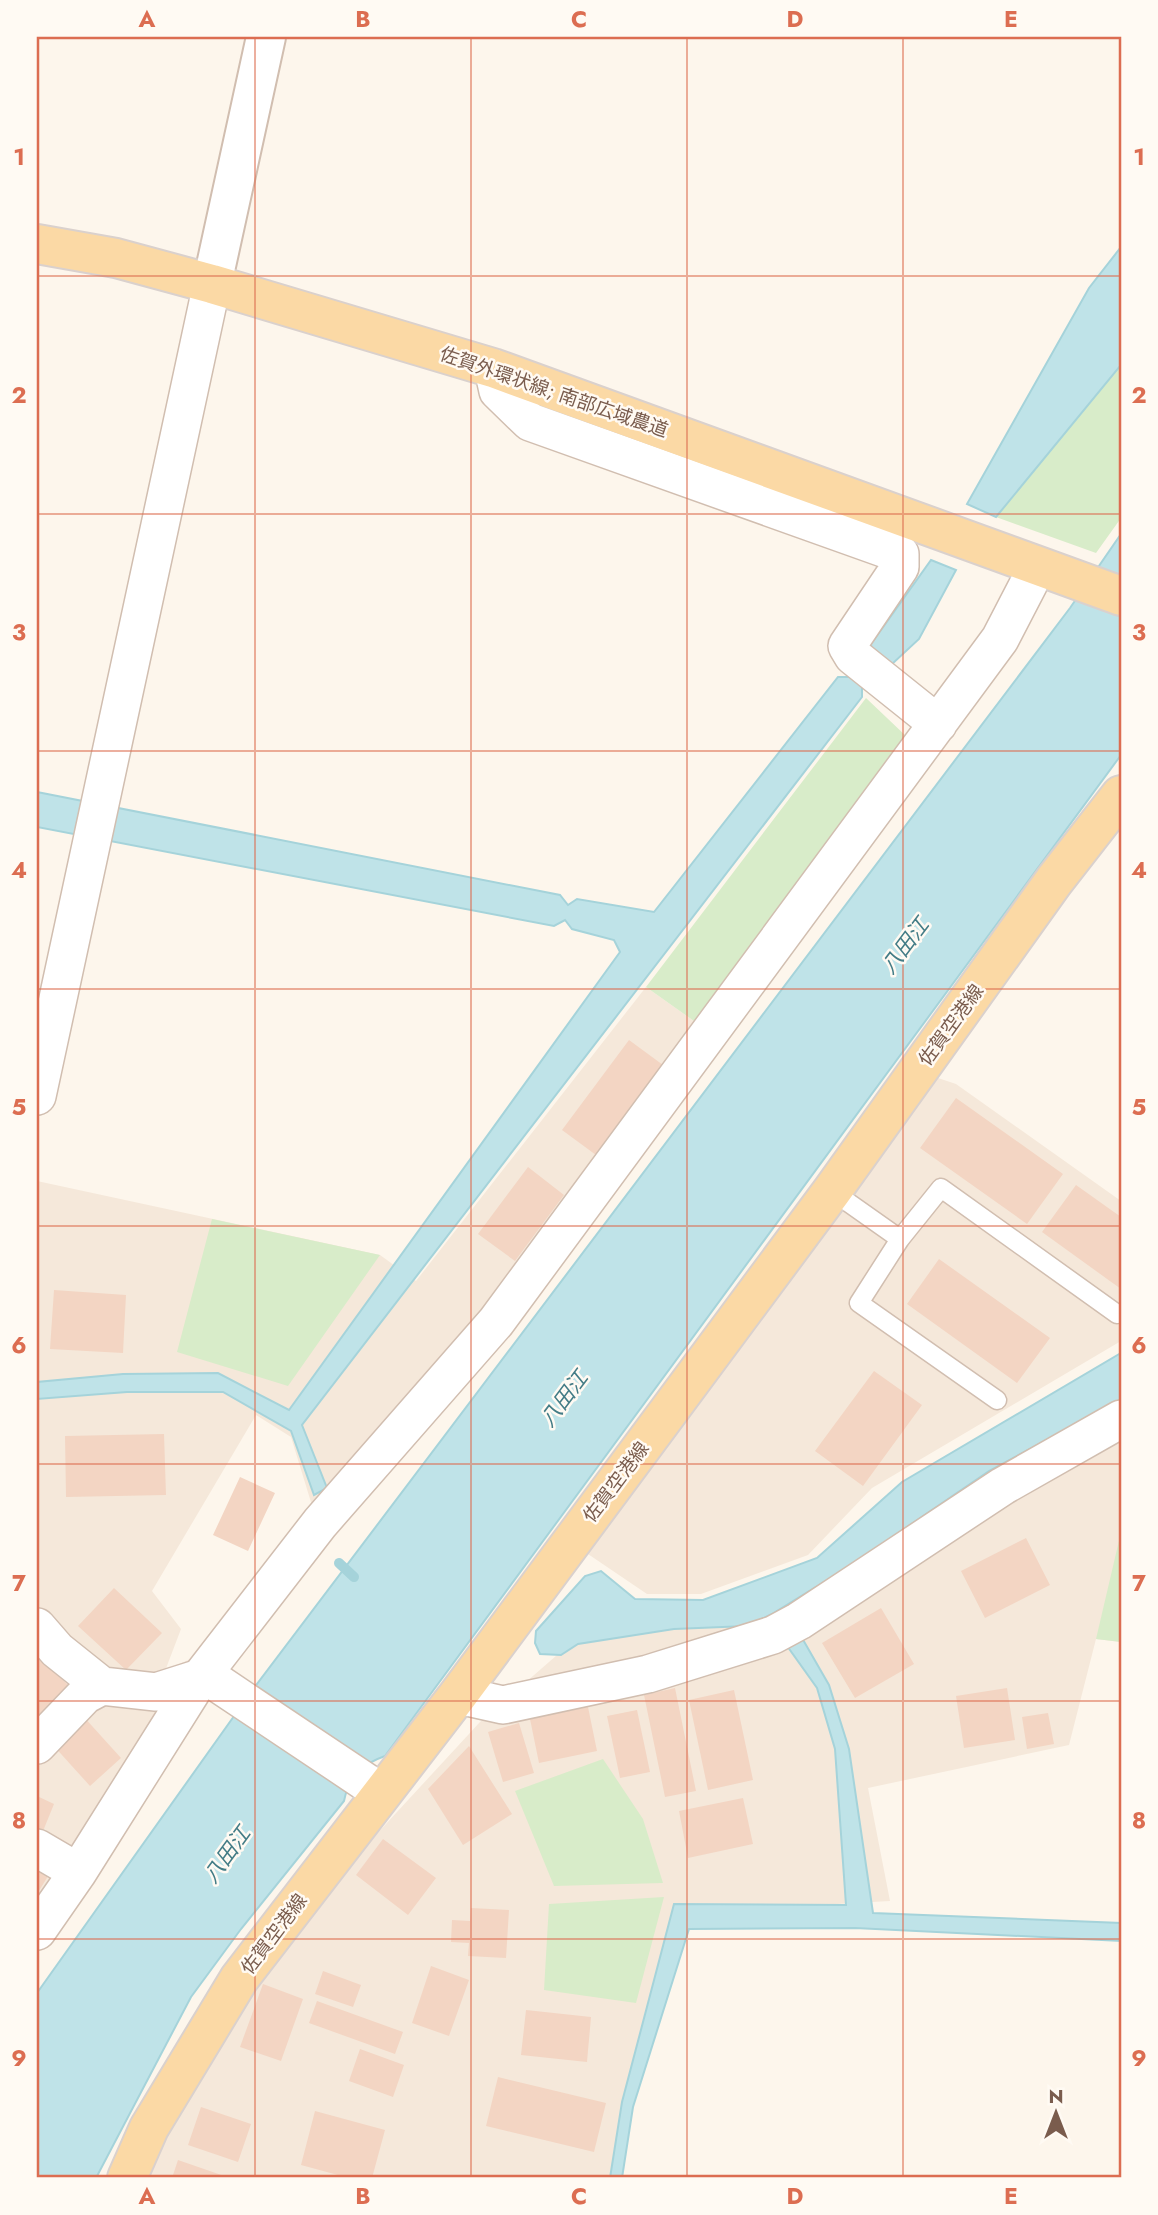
<svg xmlns="http://www.w3.org/2000/svg" width="1158" height="2215" viewBox="0 0 1158 2215" font-family="Jost,'Noto Sans JP',sans-serif">
<style>
.residential{fill:#f5e8da}
.green{fill:#d8ecc9}
.water{fill:#bfe3e8;stroke:#a5d3da;stroke-width:2}
.lines{fill:none;stroke-linecap:round;stroke-linejoin:round}
.stream{stroke:#a5d3da;stroke-width:10}
.building{fill:#f3d5c3}
.service-casing{stroke:#d1beb0;stroke-width:21}
.minor-casing{stroke:#d1beb0;stroke-width:40}
.tertiary-casing{stroke:#d1beb0;stroke-width:42}
.primary-casing{stroke:#dad1cd;stroke-width:42}
.service{stroke:#fff;stroke-width:18}
.minor{stroke:#fff;stroke-width:37}
.tertiary{stroke:#fff;stroke-width:38}
.primary{stroke:#fbd9a5;stroke-width:38}
.grid{fill:none;stroke:#dc6d51;stroke-width:2;stroke-opacity:0.55}
.labels{text-anchor:middle;dominant-baseline:central;stroke-width:5;stroke-linejoin:round;paint-order:stroke}
.street-label{font-size:19px;fill:#7a5c4d;stroke:#fffaf3}
.water-label{font-size:21px;font-style:italic;fill:#437c86;stroke:#fffaf3}
.neatline{fill:none;stroke:#dc6d51;stroke-width:2.5}
.grid-label{font-size:23px;text-anchor:middle;font-weight:bold;fill:#dc6d51}
</style>
<rect width="100%" height="100%" fill="#fdf6ec"/>
<path class="residential" d="M 646,987 L 701,1026 L 489,1316 L 314,1512 L 291,1437 L 256,1415 L 152,1591 L 181,1629 L 165,1671 L 209,1650 L 37,1909 L 37,1181 L 380,1255 L 416,1281 Z
M 932,1076 L 956,1084 L 1121,1201 L 1121,1341 L 872,1488 L 808,1555 L 701,1594 L 647,1594 L 585,1552 Z
M 1121,1429 L 1121,1642 L 1096,1639 L 1069,1745 L 868,1788 L 890,1901 L 681,1913 L 615,2178 L 145,2178 L 191,2079 L 302,1915 L 480,1722 L 588,1628 L 739,1618 L 770,1645 Z"/>
<path class="green" d="M 1121,365 L 1121,518 L 1096,553 L 996,517 Z
M 866,698 L 907,737 L 701,1026 L 646,987 Z
M 212,1219 L 380,1255 L 288,1386 L 177,1352 Z
M 1121,1532 L 1121,1642 L 1096,1639 Z
M 603,1759 L 643,1819 L 663,1883 L 554,1886 L 515,1791 Z
M 664,1897 L 636,2003 L 544,1990 L 549,1904 Z"/>
<path class="water" d="M 1121,247 L 1121,365 L 996,517 L 967,504 L 1089,288 Z
M 1121,534 L 1121,755 L 385,1756 C 362,1764 349,1776 344,1801 L 241,1929 L 191,1997 L 96,2178 L 37,2178 L 37,1993 L 254,1688 L 1070,608 Z
M 931,560 L 956,570 L 919,639 L 891,665 L 862,684 L 862,697 L 302,1425 L 327,1488 L 314,1495 L 291,1431 L 223,1392 L 127,1392 L 37,1399 L 37,1382 L 123,1374 L 218,1373 L 289,1410 L 620,952 L 614,940 L 572,929 L 565,920 L 554,926 L 37,827 L 37,792 L 560,895 L 568,905 L 577,899 L 654,912 L 838,677 L 852,677 L 872,653 L 871,644 Z
M 1121,1353 L 1121,1400 L 989,1471 L 853,1564 L 772,1614 L 747,1626 L 674,1629 L 578,1644 L 561,1655 L 540,1654 L 535,1643 L 536,1631 L 585,1576 L 601,1571 L 635,1599 L 703,1600 L 817,1558 L 902,1482 Z
M 802,1638 L 829,1685 L 849,1749 L 873,1913 L 1121,1923 L 1121,1941 L 855,1928 L 689,1929 L 633,2107 L 622,2178 L 610,2178 L 622,2102 L 674,1904 L 846,1905 L 835,1749 L 817,1688 L 785,1643 Z"/>
<g class="lines">
<path class="stream" d="M 339,1563 L 354,1577"/>
</g>
<path class="building" d="M 629,1040 L 663,1065 L 596,1155 L 562,1130 Z
M 956,1098 L 1063,1174 L 1027,1224 L 920,1148 Z
M 528,1167 L 564,1195 L 515,1261 L 478,1234 Z
M 1076,1185 L 1121,1217 L 1121,1289 L 1042,1232 Z
M 939,1259 L 1050,1338 L 1017,1383 L 907,1304 Z
M 54,1290 L 126,1295 L 123,1353 L 50,1349 Z
M 874,1371 L 922,1405 L 863,1486 L 815,1451 Z
M 164,1434 L 166,1495 L 66,1497 L 65,1436 Z
M 240,1477 L 275,1493 L 248,1551 L 213,1535 Z
M 1026,1538 L 1050,1585 L 985,1618 L 961,1571 Z
M 114,1588 L 162,1633 L 126,1670 L 78,1626 Z
M 881,1608 L 914,1664 L 855,1698 L 822,1643 Z
M 37,1654 L 71,1688 L 37,1721 Z
M 675,1688 L 696,1791 L 665,1797 L 644,1695 Z
M 1007,1688 L 1015,1740 L 964,1748 L 956,1696 Z
M 734,1690 L 753,1780 L 708,1790 L 689,1700 Z
M 588,1707 L 597,1751 L 539,1763 L 530,1719 Z
M 637,1710 L 650,1772 L 620,1778 L 607,1716 Z
M 1048,1713 L 1054,1744 L 1027,1749 L 1022,1717 Z
M 83,1716 L 121,1758 L 90,1786 L 52,1744 Z
M 519,1723 L 534,1773 L 503,1782 L 488,1732 Z
M 469,1746 L 512,1814 L 463,1845 L 428,1789 Z
M 37,1796 L 54,1804 L 41,1836 L 37,1834 Z
M 743,1798 L 753,1844 L 688,1858 L 679,1811 Z
M 383,1839 L 436,1878 L 408,1915 L 356,1875 Z
M 37,1864 L 50,1873 L 37,1894 Z
M 471,1908 L 509,1910 L 506,1958 L 468,1956 L 469,1943 L 451,1942 L 452,1920 L 470,1921 Z
M 431,1966 L 469,1980 L 449,2036 L 412,2023 Z
M 323,1971 L 361,1985 L 353,2007 L 315,1994 Z
M 263,1984 L 303,1999 L 281,2061 L 240,2047 Z
M 317,2001 L 403,2032 L 395,2054 L 309,2023 Z
M 526,2010 L 591,2017 L 587,2062 L 521,2055 Z
M 360,2049 L 404,2065 L 393,2097 L 349,2081 Z
M 498,2077 L 606,2103 L 594,2152 L 486,2126 Z
M 201,2107 L 251,2124 L 238,2162 L 188,2145 Z
M 315,2111 L 385,2130 L 372,2178 L 349,2178 L 301,2165 Z
M 178,2160 L 230,2178 L 172,2178 Z"/>
<g class="lines">
<defs>
<path id="service" d="M 832,1191 L 900,1239 L 941,1188 L 1117,1314
M 900,1239 L 859,1303 L 997,1400"/>
<path id="minor" d="M 493,368 L 498,391 L 530,422 L 900,554 L 900,567 L 847,646 L 853,656 L 938,724
M 37,1096 L 212,284
M 37,1627 L 57,1650 L 102,1686 L 156,1692 L 200,1678 L 216,1682 L 382,1793
M 458,1695 L 503,1705 L 648,1674 L 773,1635 L 799,1621 L 1003,1486 L 1121,1419
M 37,1745 L 85,1695 L 102,1686
M 37,1848 L 78,1872
M 37,1931 L 78,1872 L 200,1678 L 320,1523 L 496,1322 L 1000,639 L 1029,583"/>
<path id="tertiary" d="M 212,284 L 266,37"/>
<path id="primary" d="M 37,244 L 116,258 L 212,284 L 493,368 L 1121,596
M 127,2178 L 149,2128 L 239,1979 L 458,1695 L 832,1191 L 1054,881 L 1121,795"/>
</defs>
<use href="#service" class="service-casing"/>
<use href="#minor" class="minor-casing"/>
<use href="#tertiary" class="tertiary-casing"/>
<use href="#primary" class="primary-casing"/>
<use href="#service" class="service"/>
<use href="#minor" class="minor"/>
<use href="#tertiary" class="tertiary"/>
<use href="#primary" class="primary"/>
</g>
<path class="grid" d="M 255,37 L 255,2178M 471,37 L 471,2178M 687,37 L 687,2178M 903,37 L 903,2178M 37,276 L 1121,276M 37,514 L 1121,514M 37,751 L 1121,751M 37,989 L 1121,989M 37,1226 L 1121,1226M 37,1464 L 1121,1464M 37,1701 L 1121,1701M 37,1939 L 1121,1939"/>
<g class="labels">
<g class="street-label">
<text transform="translate(554 392) rotate(19)">佐賀外環状線; 南部広域農道</text>
<text transform="translate(951 1025) rotate(-54)">佐賀空港線</text>
<text transform="translate(616 1482) rotate(-53)">佐賀空港線</text>
<text transform="translate(274 1934) rotate(-53)">佐賀空港線</text>
</g>
<g class="water-label">
<text transform="translate(905 946) rotate(-53)">八田江</text>
<text transform="translate(564 1399) rotate(-53)">八田江</text>
<text transform="translate(227 1855) rotate(-54)">八田江</text>
</g>
</g>
<rect width="1158" height="2215" fill="none" stroke="#fffaf3" stroke-width="77"/>
<g transform="translate(1056 2113)" stroke="#fffaf3" stroke-width="5" paint-order="stroke">
<path d="M0-5L12 26L0 18L-12 26Z" fill="#7a5c4d"/>
<text y="-10" font-size="19" font-weight="bold" text-anchor="middle" fill="#7a5c4d">N</text>
</g>
<rect x="38" y="38" width="1082" height="2138" class="neatline"/>
<g class="grid-label">
<text x="147" y="27">A</text>
<text x="363" y="27">B</text>
<text x="579" y="27">C</text>
<text x="795" y="27">D</text>
<text x="1011" y="27">E</text>
<text x="19" y="165">1</text>
<text x="1139" y="165">1</text>
<text x="19" y="403">2</text>
<text x="1139" y="403">2</text>
<text x="19" y="640">3</text>
<text x="1139" y="640">3</text>
<text x="19" y="878">4</text>
<text x="1139" y="878">4</text>
<text x="19" y="1115">5</text>
<text x="1139" y="1115">5</text>
<text x="19" y="1353">6</text>
<text x="1139" y="1353">6</text>
<text x="19" y="1591">7</text>
<text x="1139" y="1591">7</text>
<text x="19" y="1828">8</text>
<text x="1139" y="1828">8</text>
<text x="19" y="2066">9</text>
<text x="1139" y="2066">9</text>
<text x="147" y="2204">A</text>
<text x="363" y="2204">B</text>
<text x="579" y="2204">C</text>
<text x="795" y="2204">D</text>
<text x="1011" y="2204">E</text>
</g>
</svg>
